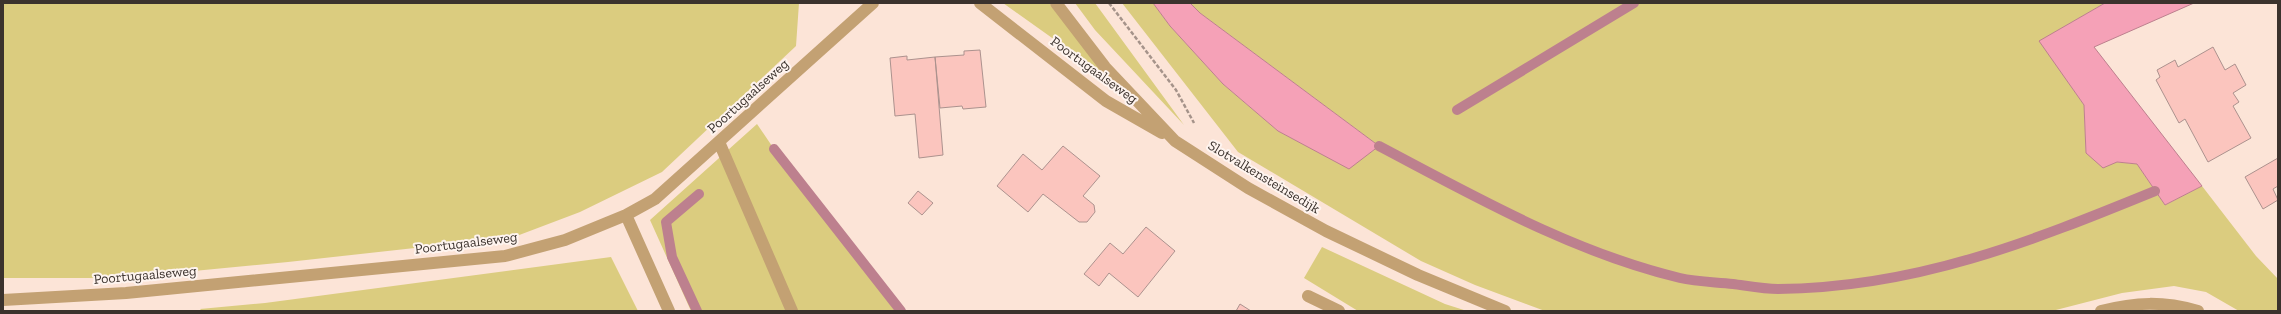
<svg xmlns="http://www.w3.org/2000/svg" width="2281" height="314" viewBox="0 0 2281 314" font-family="'Zilla Slab',serif">
<style>
.green{fill:#dbcc7f}
.water{fill:#f5a1b7;stroke:#bd808e}
.lines{fill:none;stroke-linecap:round;stroke-linejoin:round}
.stream{stroke:#bd808e;stroke-width:10}
.building{fill:#fbc5be;stroke:#ac928e}
.path{stroke:#a5938a;stroke-width:2.5;stroke-dasharray:4 2;stroke-linecap:butt}
.minor{stroke:#c3a173;stroke-width:12}
.labels{text-anchor:middle;dominant-baseline:central;stroke-width:4;stroke-linejoin:round;paint-order:stroke}
.street-label{font-size:14px;fill:#3b322d;stroke:#fef4ef}
</style>
<rect width="100%" height="100%" fill="#fce4d7"/>
<path class="green" d="M 3,3 L 799,3 L 796,46 L 662,172 L 580,212 L 514,237 L 288,262 L 121,278 L 3,278 Z
M 1003,3 L 1049,3 L 1128,92 Z
M 1075,3 L 1095,3 L 1184,125 L 1095,30 Z
M 1122,3 L 1153,3 L 1170,26 L 1223,84 L 1278,131 L 1349,168 L 1379,146 L 1200,13 L 1190,3 L 2105,3 L 2040,41 L 2084,105 L 2086,153 L 2117,162 L 2137,164 L 2165,205 L 2202,186 L 2256,256 L 2278,279 L 2278,311 L 2239,311 L 2206,292 L 2174,286 L 2122,293 L 2052,311 L 1545,311 L 1475,285 L 1421,261 L 1238,152 Z
M 757,124 L 774,149 L 901,311 L 691,311 L 650,220 Z
M 1322,247 L 1445,304 L 1467,311 L 1358,311 L 1304,278 Z
M 611,257 L 638,311 L 202,311 L 200,309 L 265,303 Z"/>
<path class="water" d="M 1153,3 L 1190,3 L 1200,13 L 1379,146 L 1349,169 L 1278,131 L 1223,84 L 1170,26 Z
M 2105,3 L 2194,3 L 2094,47 L 2202,186 L 2165,205 L 2137,164 L 2117,162 L 2103,168 L 2086,153 L 2084,105 L 2039,41 Z"/>
<g class="lines">
<path class="stream" d="M 1457,110 L 1634,3
M 1379,146 C 1476,197 1572,252 1680,278 C 1697,282 1716,282 1733,284 C 1748,286 1764,289 1778,289 C 1915,288 2030,242 2155,191
M 774,149 L 901,311
M 697,311 L 672,257 L 666,222 L 699,194"/>
</g>
<path class="building" d="M 2213,47 L 2225,70 L 2235,64 L 2246,85 L 2233,93 L 2239,102 L 2233,106 L 2251,138 L 2208,162 L 2185,119 L 2179,123 L 2156,80 L 2160,77 L 2157,70 L 2175,60 L 2178,67 Z
M 980,50 L 986,107 L 963,109 L 962,106 L 940,108 L 935,57 L 964,55 L 964,51 Z
M 907,56 L 907,60 L 935,57 L 943,155 L 919,158 L 915,114 L 895,116 L 890,58 Z
M 1063,146 L 1100,176 L 1083,196 L 1094,205 L 1095,212 L 1087,222 L 1079,222 L 1043,194 L 1028,212 L 997,186 L 1023,154 L 1042,170 Z
M 2278,158 L 2278,186 L 2273,189 L 2278,200 L 2263,209 L 2245,177 Z
M 918,191 L 933,203 L 922,215 L 908,203 Z
M 1146,227 L 1175,251 L 1138,297 L 1109,273 L 1099,286 L 1084,274 L 1110,243 L 1123,254 Z
M 1240,304 L 1251,311 L 1236,311 Z"/>
<g class="lines">
<path class="path" d="M 1109,3 L 1176,90 L 1194,123"/>
<path class="minor" d="M 980,3 L 1106,101 L 1162,133
M 1056,3 L 1105,67 L 1175,141 L 1248,188 L 1326,231 L 1418,275 L 1505,311
M 719,142 L 792,311
M 626,215 L 669,311
M 1308,296 L 1339,311
M 3,300 L 126,293 L 505,256 L 565,240 L 626,215 L 655,199 L 873,3
M 2101,311 C 2136,302 2163,301 2198,311"/>
</g>
<g class="labels">
<g class="street-label">
<text transform="translate(1094 70) rotate(36)">Poortugaalseweg</text>
<text transform="translate(748 96) rotate(-42)">Poortugaalseweg</text>
<text transform="translate(1264 177) rotate(31)">Slotvalkensteinsedijk</text>
<text transform="translate(466 243) rotate(-7)">Poortugaalseweg</text>
<text transform="translate(145 275) rotate(-5)">Poortugaalseweg</text>
</g>
</g>
<rect width="2281" height="314" fill="none" stroke="#3b322d" stroke-width="8"/>
</svg>
